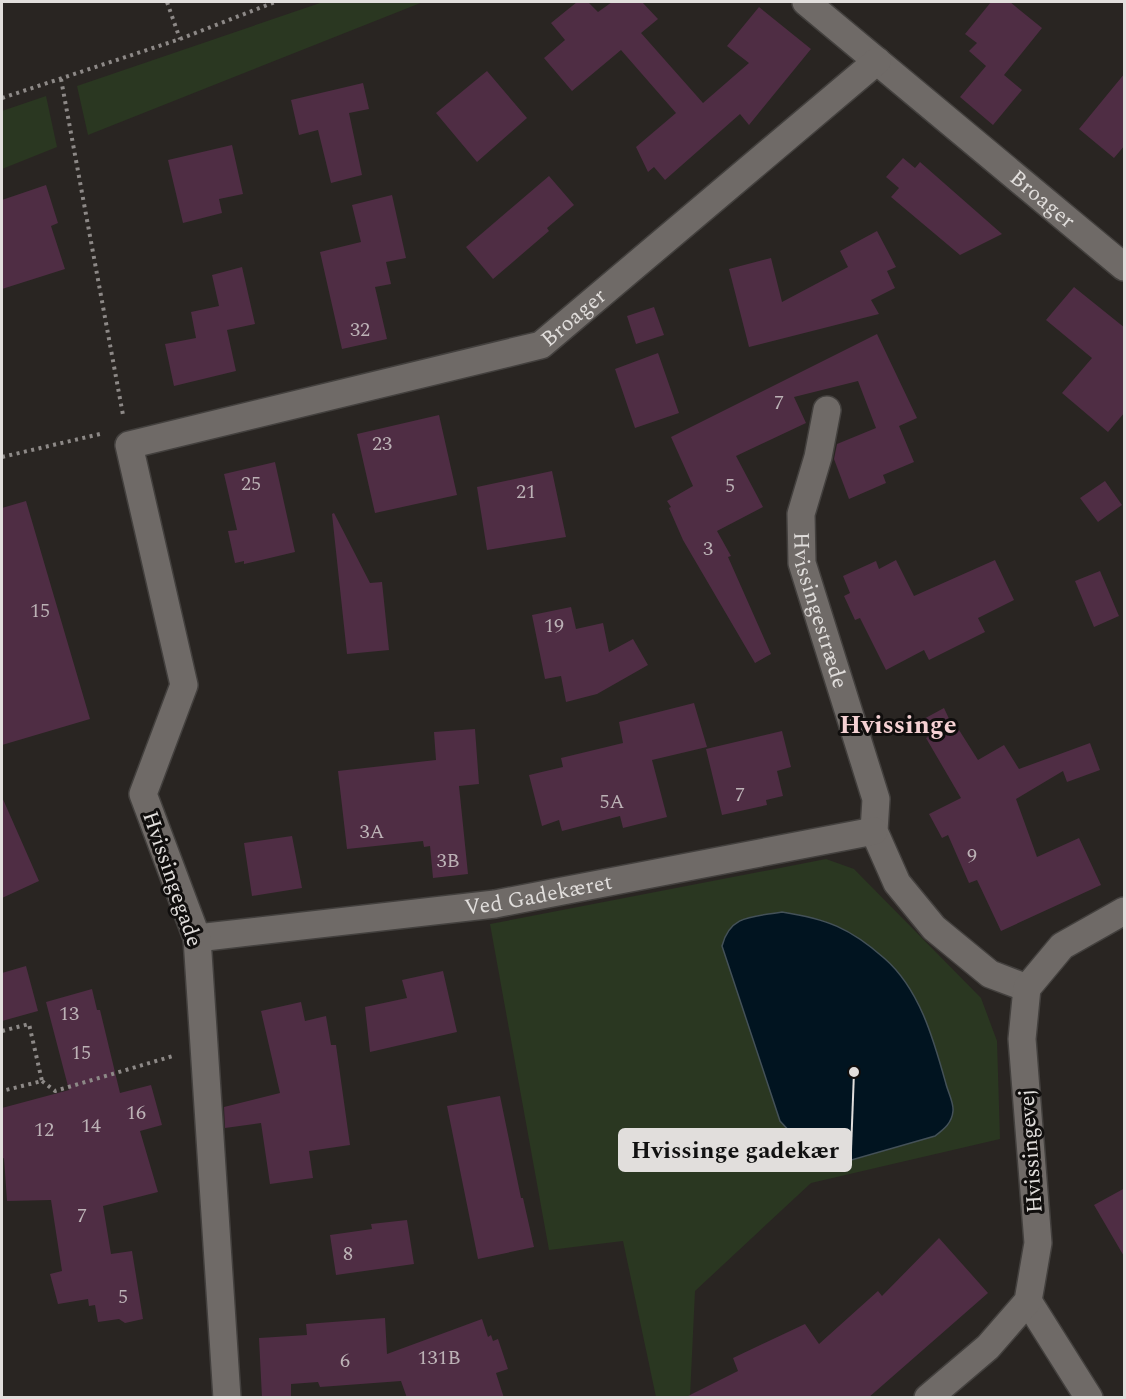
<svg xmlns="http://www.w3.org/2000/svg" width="1126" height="1399" viewBox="0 0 1126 1399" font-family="Spectral,serif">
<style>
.green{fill:#2a3721}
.water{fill:#011420;stroke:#445158;stroke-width:1.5}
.building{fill:#4f2d44}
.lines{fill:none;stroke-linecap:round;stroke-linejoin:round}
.street-casing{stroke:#43403e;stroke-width:30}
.path{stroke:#8d8987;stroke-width:4;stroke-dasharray:3 4.5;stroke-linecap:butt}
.street{stroke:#6f6a67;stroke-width:27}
.labels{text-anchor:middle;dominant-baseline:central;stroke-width:6;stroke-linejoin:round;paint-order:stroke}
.number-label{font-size:20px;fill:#bcb2b6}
.street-label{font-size:22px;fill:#e1dedc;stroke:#100e0d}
.quarter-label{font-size:26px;font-weight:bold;fill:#f5d1d3;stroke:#100e0d}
.leader{fill:none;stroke:#e1dedc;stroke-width:2}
.callout-dot{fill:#e1dedc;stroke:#100e0d;stroke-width:2}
.callout{fill:#e1dedc;stroke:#e1dedc;stroke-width:2}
.callout-label{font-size:24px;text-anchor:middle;font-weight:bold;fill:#111}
</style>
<rect width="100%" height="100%" fill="#292522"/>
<path class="green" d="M 323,2 L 423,2 L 88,135 L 77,86 Z
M 46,96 L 57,147 L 2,169 L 2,111 Z
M 826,859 L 854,869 L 981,998 L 997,1041 L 1000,1139 L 811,1183 L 695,1291 L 690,1397 L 656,1397 L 623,1241 L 549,1250 L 490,924 Z"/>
<path class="water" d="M 782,912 C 827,919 850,928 884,958 C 920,989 934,1041 946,1084 C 948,1092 954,1103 953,1111 C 952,1123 944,1129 935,1136 L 834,1165 L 806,1149 L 780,1121 L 722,946 C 730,914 754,917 782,912 Z"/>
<path class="building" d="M 577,2 L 588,2 L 598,12 L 612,2 L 642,2 L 658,19 L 641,33 L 703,103 L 749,63 L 727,46 L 759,7 L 811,49 L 749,125 L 740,114 L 665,180 L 654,167 L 648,172 L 636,147 L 676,113 L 621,50 L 572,91 L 544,58 L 565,40 L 551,23 Z
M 991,2 L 1010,2 L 1042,28 L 1004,75 L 1022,90 L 993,125 L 960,97 L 986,66 L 969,51 L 977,43 L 965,34 Z
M 487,71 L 527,118 L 477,162 L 436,113 Z
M 1125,73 L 1125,145 L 1114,158 L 1079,129 Z
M 363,83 L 369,109 L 349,113 L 362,175 L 331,183 L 318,130 L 299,135 L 291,100 Z
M 232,145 L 243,194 L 219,199 L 222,213 L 183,223 L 168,160 Z
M 903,158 L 915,168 L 920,162 L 1002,234 L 960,255 L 891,197 L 899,188 L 886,177 Z
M 549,176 L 574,205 L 547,228 L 549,231 L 493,279 L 466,247 Z
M 46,185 L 58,223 L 51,226 L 65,269 L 2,289 L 2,200 Z
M 392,195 L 406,258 L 386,262 L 391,284 L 375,287 L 387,339 L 342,349 L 320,252 L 361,242 L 352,205 Z
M 877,231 L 896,267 L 887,271 L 895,288 L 871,300 L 879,314 L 749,347 L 729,269 L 771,258 L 782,302 L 848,267 L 840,251 Z
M 242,267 L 255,324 L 227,330 L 236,371 L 174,386 L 165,344 L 196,338 L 191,312 L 219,306 L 212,275 Z
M 1074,287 L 1125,328 L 1125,412 L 1108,432 L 1062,393 L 1092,358 L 1046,320 Z
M 654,307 L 664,335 L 636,344 L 627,316 Z
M 877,334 L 917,418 L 899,426 L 914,462 L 883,475 L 886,483 L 849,499 L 834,459 L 837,444 L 876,428 L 858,381 L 794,397 L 806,423 L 736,456 L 763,507 L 717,531 L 731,556 L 728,557 L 771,654 L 755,663 L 683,540 L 669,508 L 671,507 L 667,501 L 693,486 L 671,437 Z
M 658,353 L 679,413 L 635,428 L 615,369 Z
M 439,415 L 457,495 L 375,513 L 357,434 Z
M 275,462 L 295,552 L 244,564 L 244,561 L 235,563 L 228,531 L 237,530 L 224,474 Z
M 552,471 L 566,537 L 487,550 L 477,487 Z
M 1105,481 L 1122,505 L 1098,522 L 1080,498 Z
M 26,501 L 90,719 L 2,745 L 2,508 Z
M 334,513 L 370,583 L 382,582 L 389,650 L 347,654 L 332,514 Z
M 896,560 L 914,596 L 995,560 L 1014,600 L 978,618 L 985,632 L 929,660 L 924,650 L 886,670 L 860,618 L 855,620 L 844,596 L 850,593 L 843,576 L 876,561 L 879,569 Z
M 1100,571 L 1119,616 L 1094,627 L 1075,581 Z
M 571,607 L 576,629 L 603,623 L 609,652 L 633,639 L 648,665 L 597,694 L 566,702 L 561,676 L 545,679 L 532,615 Z
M 694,703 L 707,747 L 652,760 L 667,817 L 623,828 L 620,816 L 562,831 L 559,820 L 542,826 L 529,775 L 563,767 L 561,758 L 623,743 L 619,722 Z
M 944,708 L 951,723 L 954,722 L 978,760 L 1004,745 L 1019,769 L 1090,743 L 1100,770 L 1067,782 L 1063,771 L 1016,799 L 1037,857 L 1079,838 L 1101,885 L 1001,931 L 977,880 L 969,883 L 948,835 L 942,838 L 929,814 L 961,798 L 926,738 L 928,737 L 920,721 Z
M 475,729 L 479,784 L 459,786 L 468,874 L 433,878 L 430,846 L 424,847 L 423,841 L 347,849 L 338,771 L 436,760 L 434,732 Z
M 782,731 L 791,767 L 777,771 L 783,796 L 766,800 L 767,805 L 722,815 L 706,749 Z
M 2,797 L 39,881 L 2,898 Z
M 292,836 L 302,888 L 252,896 L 244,843 Z
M 26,966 L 38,1011 L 2,1021 L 2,973 Z
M 443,971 L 457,1032 L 370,1052 L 365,1007 L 407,998 L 402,980 Z
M 92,989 L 97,1010 L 100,1010 L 120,1093 L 151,1085 L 162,1125 L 140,1131 L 158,1192 L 103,1206 L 111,1254 L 132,1251 L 143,1319 L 125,1323 L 119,1319 L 98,1322 L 95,1305 L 89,1306 L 88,1299 L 58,1304 L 50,1274 L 62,1271 L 51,1200 L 7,1201 L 4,1158 L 2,1159 L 2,1108 L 69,1090 L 46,1002 Z
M 301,1002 L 305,1021 L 326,1016 L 331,1045 L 336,1045 L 350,1145 L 309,1151 L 313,1178 L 270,1184 L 261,1123 L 225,1128 L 224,1107 L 280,1093 L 261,1011 Z
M 500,1096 L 521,1198 L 523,1198 L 534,1247 L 478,1259 L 447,1106 Z
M 1125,1188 L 1125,1258 L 1094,1205 Z
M 407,1220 L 414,1264 L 336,1275 L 330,1235 L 372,1229 L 371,1224 Z
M 939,1238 L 988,1293 L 868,1398 L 684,1398 L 738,1371 L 733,1358 L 805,1324 L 819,1344 L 878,1291 L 882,1296 Z
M 385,1318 L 387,1354 L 482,1319 L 488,1337 L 491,1335 L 493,1341 L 498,1339 L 508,1369 L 496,1373 L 504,1398 L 407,1398 L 401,1381 L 320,1387 L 318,1382 L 291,1384 L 291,1398 L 262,1398 L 259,1338 L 307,1335 L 306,1324 Z"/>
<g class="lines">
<defs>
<g id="street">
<path id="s1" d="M 806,2 L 1124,267"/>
<path id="s2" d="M 827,410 L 818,457 L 801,514 L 802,563 L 876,799 L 874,831 L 897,883 L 934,928 L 990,974 L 1027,988"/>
<path id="s3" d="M 197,938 L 495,904 L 874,831"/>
<path d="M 1028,1301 L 1089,1398"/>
<path id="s4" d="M 227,1398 L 197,938 L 143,794 L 184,685 L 129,445 L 541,345 L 877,61"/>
<path d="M 928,1398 L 988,1347 L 1028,1301 L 1038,1243 L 1022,1039 L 1027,988 L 1062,946 L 1124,911"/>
</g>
</defs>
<use href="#street" class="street-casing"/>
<path class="path" d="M 167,2 L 180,39
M 61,79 L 123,415
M 2,98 L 180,39 L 275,2
M 2,457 L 100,434
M 2,1031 L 29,1024 L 42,1081 L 2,1091
M 42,1081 L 55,1091 L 173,1056"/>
<use href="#street" class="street"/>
</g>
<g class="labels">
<g class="number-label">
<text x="360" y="330">32</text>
<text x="779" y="403">7</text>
<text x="382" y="444">23</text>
<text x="251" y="484">25</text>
<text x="730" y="486">5</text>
<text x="526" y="492">21</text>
<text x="708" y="549">3</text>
<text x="40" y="611">15</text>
<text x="554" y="626">19</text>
<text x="740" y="795">7</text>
<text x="612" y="802">5A</text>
<text x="372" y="832">3A</text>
<text x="972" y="856">9</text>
<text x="448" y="861">3B</text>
<text x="69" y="1014">13</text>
<text x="81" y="1053">15</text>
<text x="136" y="1113">16</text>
<text x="91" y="1126">14</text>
<text x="44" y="1130">12</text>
<text x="82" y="1216">7</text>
<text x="348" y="1254">8</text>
<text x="123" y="1297">5</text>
<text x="439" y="1358">131B</text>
<text x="345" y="1361">6</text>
</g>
<g class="street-label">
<text stroke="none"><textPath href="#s1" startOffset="308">Broager</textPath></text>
<text stroke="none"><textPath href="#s4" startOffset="1444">Broager</textPath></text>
<text stroke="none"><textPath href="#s2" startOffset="206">Hvissingestræde</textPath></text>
<text transform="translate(172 879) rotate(71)">Hvissingegade</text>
<text stroke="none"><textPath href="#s3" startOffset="344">Ved Gadekæret</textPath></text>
<text transform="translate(1031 1151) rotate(-94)">Hvissingevej</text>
</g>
<g class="quarter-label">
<text x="898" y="725">Hvissinge</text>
</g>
</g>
<path class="leader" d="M854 1072L851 1150"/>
<circle class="callout-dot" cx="854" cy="1072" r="6"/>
<rect class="callout" x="619" y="1129" width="232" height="42" rx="6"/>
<g class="callout-label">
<text x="735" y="1158">Hvissinge gadekær</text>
</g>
<rect width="1126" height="1399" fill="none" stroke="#e1dedc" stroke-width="6"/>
</svg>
